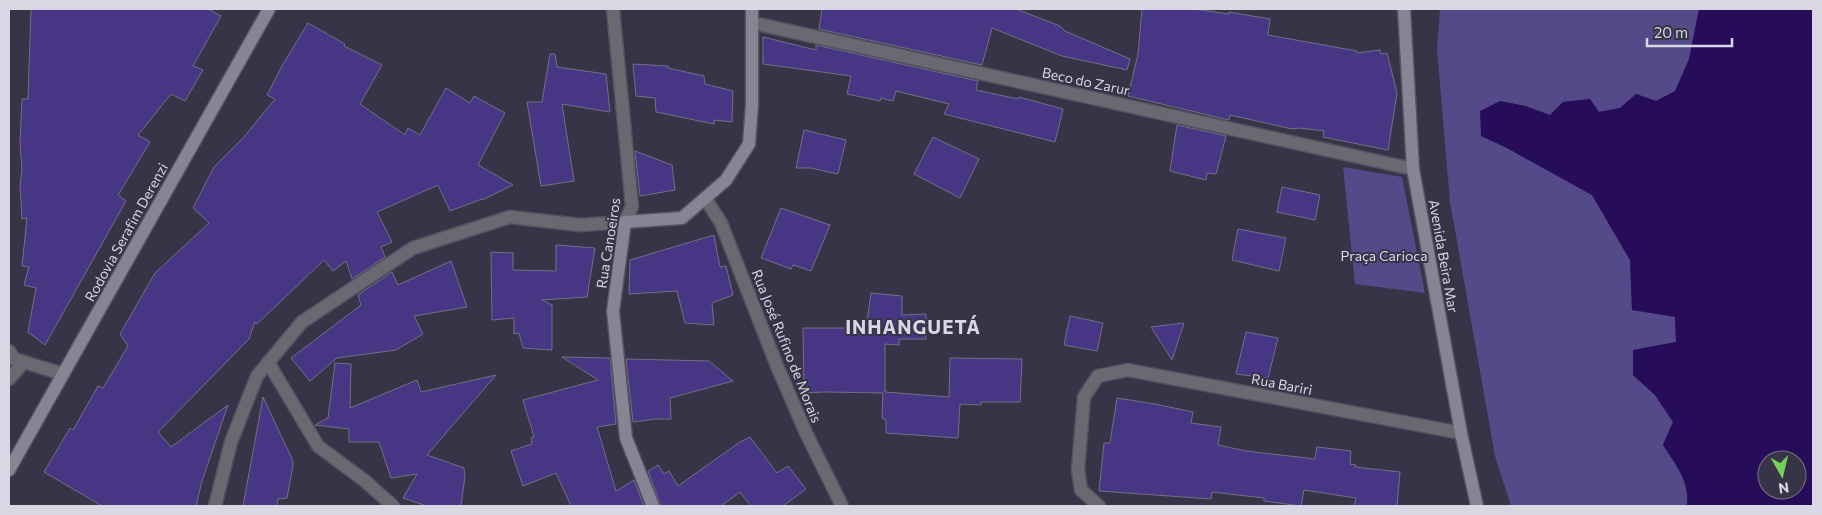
<svg xmlns="http://www.w3.org/2000/svg" width="1822" height="515" viewBox="0 0 1822 515" font-family="Commissioner,sans-serif">
<style>
.green{fill:#554a89}
.water{fill:#270c5a;fill-rule:evenodd}
.building{fill:#473684;stroke:#727085}
.lines{fill:none;stroke-linecap:round;stroke-linejoin:round}
.street-casing{stroke:#535162;stroke-width:15}
.secondary-casing{stroke:#535162;stroke-width:15}
.street{stroke:#6a6972;stroke-width:12}
.secondary{stroke:#868593;stroke-width:12}
.labels{text-anchor:middle;dominant-baseline:central;stroke-width:4;stroke-linejoin:round;paint-order:stroke}
.street-label{font-size:14px;fill:#d8d7e3;stroke:#363446}
.park-label{font-size:14px;fill:#dddbf2;stroke:#363446}
.district-label{font-size:19px;font-weight:bold;letter-spacing:1px;fill:#d8d7e3;stroke:#363446}
</style>
<rect width="100%" height="100%" fill="#363446"/>
<path class="green" d="M 1440,9 L 1699,9 L 1689,59 L 1676,91 L 1656,101 L 1636,94 L 1620,108 L 1599,112 L 1589,99 L 1563,102 L 1550,115 L 1525,106 L 1500,101 L 1481,136 L 1505,147 L 1592,195 L 1630,260 L 1632,310 L 1675,316 L 1676,342 L 1634,350 L 1633,375 L 1655,395 L 1673,422 L 1663,445 C 1676,465 1690,482 1687,506 L 1511,506 L 1495,456 L 1450,202 L 1437,50 Z
M 1343,167 L 1402,177 L 1425,293 L 1355,284 Z"/>
<path class="water" d="M 1699,9 L 1813,9 L 1813,506 L 1687,506 C 1690,482 1676,465 1663,445 L 1673,422 L 1655,395 L 1633,375 L 1633,350 L 1676,342 L 1675,317 L 1632,310 L 1630,260 L 1592,195 L 1505,147 L 1481,136 L 1480,111 L 1500,101 L 1525,106 L 1550,115 L 1563,102 L 1590,99 L 1599,112 L 1620,108 L 1636,94 L 1656,101 L 1675,91 L 1689,59 ZM 1767,460 L 1797,460 L 1797,490 L 1767,490 Z"/>
<path class="building" d="M 31,9 L 208,9 L 221,16 L 193,66 L 203,70 L 185,101 L 171,94 L 138,135 L 150,142 L 118,195 L 126,201 L 45,345 L 28,332 L 36,288 L 24,285 L 29,267 L 22,266 L 27,218 L 22,219 L 20,185 L 22,170 L 20,142 L 22,99 L 28,99 Z
M 822,9 L 1016,9 L 1060,26 L 1065,31 L 1130,59 L 1127,70 L 1062,56 L 992,28 L 982,65 L 819,29 Z
M 1142,9 L 1194,9 L 1229,14 L 1229,12 L 1270,19 L 1268,35 L 1357,51 L 1357,53 L 1380,50 L 1381,54 L 1387,53 L 1397,93 L 1388,150 L 1323,137 L 1324,131 L 1299,128 L 1292,129 L 1230,115 L 1229,120 L 1128,96 L 1138,54 Z
M 308,23 L 345,44 L 344,46 L 382,65 L 360,104 L 405,135 L 408,128 L 420,135 L 446,88 L 470,103 L 474,96 L 505,113 L 478,165 L 513,185 L 482,200 L 482,199 L 450,211 L 438,185 L 377,212 L 392,242 L 381,247 L 385,257 L 352,279 L 346,261 L 333,271 L 324,260 L 257,324 L 255,322 L 249,339 L 158,432 L 171,447 L 228,405 L 202,481 L 196,506 L 102,506 L 44,472 L 70,428 L 73,430 L 98,386 L 103,388 L 128,346 L 120,334 L 155,273 L 209,223 L 193,208 L 214,167 L 244,137 L 275,99 L 267,95 L 282,66 Z
M 763,37 L 816,50 L 816,45 L 978,81 L 976,90 L 1018,99 L 1019,97 L 1063,109 L 1055,142 L 944,114 L 949,104 L 896,91 L 893,101 L 881,98 L 880,101 L 847,94 L 851,76 L 763,64 Z
M 550,54 L 555,54 L 557,67 L 606,74 L 610,112 L 562,104 L 574,181 L 541,186 L 527,102 L 542,102 Z
M 633,64 L 668,66 L 668,68 L 704,76 L 705,84 L 733,91 L 732,122 L 714,120 L 714,124 L 656,112 L 655,98 L 636,96 Z
M 1177,125 L 1226,136 L 1216,174 L 1207,173 L 1206,180 L 1170,171 Z
M 804,130 L 846,140 L 838,174 L 810,168 L 796,168 Z
M 933,137 L 979,159 L 960,198 L 914,174 Z
M 635,151 L 672,165 L 675,190 L 640,196 Z
M 1282,187 L 1320,195 L 1315,220 L 1277,212 Z
M 781,208 L 830,225 L 811,271 L 793,265 L 791,269 L 761,258 Z
M 1238,229 L 1286,238 L 1279,271 L 1232,260 Z
M 714,235 L 720,267 L 726,266 L 733,295 L 712,303 L 714,325 L 685,323 L 677,291 L 629,294 L 630,260 Z
M 556,245 L 595,248 L 587,297 L 542,300 L 552,305 L 552,350 L 523,348 L 519,333 L 514,334 L 514,318 L 492,320 L 491,252 L 513,253 L 513,270 L 556,271 Z
M 451,261 L 467,307 L 414,316 L 423,334 L 396,350 L 337,358 L 310,381 L 291,358 L 361,305 L 358,295 L 392,272 L 398,285 Z
M 871,293 L 902,296 L 902,315 L 926,314 L 926,339 L 899,339 L 899,345 L 885,344 L 885,392 L 949,397 L 950,358 L 1022,359 L 1020,402 L 981,402 L 981,405 L 960,404 L 958,438 L 886,433 L 886,420 L 882,418 L 883,393 L 825,392 L 804,393 L 803,328 L 866,328 Z
M 1070,316 L 1103,323 L 1097,351 L 1064,345 Z
M 1184,323 L 1172,360 L 1151,327 Z
M 1246,332 L 1278,338 L 1268,378 L 1236,374 Z
M 562,357 L 610,358 L 616,424 L 597,427 L 616,491 L 634,480 L 644,506 L 571,506 L 556,473 L 523,486 L 511,451 L 532,444 L 531,438 L 534,437 L 523,400 L 598,380 Z
M 626,359 L 709,361 L 733,381 L 670,398 L 671,419 L 656,419 L 633,422 Z
M 335,363 L 351,364 L 350,408 L 417,380 L 421,392 L 496,375 L 427,455 L 464,468 L 465,476 L 461,506 L 427,506 L 403,498 L 417,474 L 391,478 L 379,442 L 349,442 L 349,429 L 315,425 L 328,418 Z
M 263,397 L 293,461 L 293,465 L 287,498 L 278,499 L 277,506 L 243,506 Z
M 1117,398 L 1155,404 L 1193,412 L 1191,423 L 1221,427 L 1218,445 L 1246,451 L 1315,459 L 1317,447 L 1351,451 L 1350,464 L 1356,465 L 1355,467 L 1400,472 L 1397,506 L 1354,506 L 1356,498 L 1304,490 L 1301,506 L 1264,501 L 1264,498 L 1212,492 L 1211,499 L 1099,491 L 1104,443 L 1110,443 Z
M 750,437 L 777,473 L 788,466 L 806,489 L 783,506 L 751,506 L 740,492 L 721,506 L 661,506 L 648,471 L 658,465 L 664,474 L 669,471 L 678,486 L 740,442 Z"/>
<g class="lines">
<defs>
<path id="street" d="M 753,23 L 1413,169
M 705,198 L 721,223 L 777,366 L 806,433 L 842,506
M 9,351 L 14,359 L 63,374
M 268,362 L 318,446 L 365,481 L 393,506
M 9,379 L 24,362
M 215,506 L 231,442 L 257,376 L 302,322 L 413,248 L 510,217 L 580,225 L 625,222 L 632,206 L 613,9
M 1099,506 L 1081,490 L 1078,469 L 1084,397 L 1098,376 L 1128,370 L 1461,433"/>
<path id="secondary" d="M 1404,9 L 1413,169 L 1461,433 L 1477,506
M 9,470 L 269,9
M 653,506 L 626,438 L 613,311 L 625,222 L 682,218 L 726,180 L 749,144 L 752,105 L 752,9"/>
</defs>
<use href="#street" class="street-casing"/>
<use href="#secondary" class="secondary-casing"/>
<use href="#street" class="street"/>
<use href="#secondary" class="secondary"/>
</g>
<g class="labels">
<g class="street-label">
<text transform="translate(1086 81) rotate(12)">Beco do Zarur</text>
<text transform="translate(126 232) rotate(-61)">Rodovia Serafim Derenzi</text>
<text transform="translate(608 243) rotate(-81)">Rua Canoeiros</text>
<text transform="translate(1444 256) rotate(80)">Avenida Beira Mar</text>
<text transform="translate(787 346) rotate(68)">Rua José Rufino de Morais</text>
<text transform="translate(1282 384) rotate(11)">Rua Bariri</text>
</g>
<g class="park-label">
<text x="1384" y="255">Praça Carioca</text>
</g>
<g class="district-label">
<text x="913" y="326">INHANGUETÁ</text>
</g>
</g>
<rect width="1822" height="515" fill="none" stroke="#d8d7e3" stroke-width="20"/>
<g transform="translate(1782 475) rotate(172)"><circle r="24" fill="#363446" stroke="#777585"/>
<path d="M0-4L9 19L0 12L-9 19Z" fill="#74d25c"/>
<text y="-8" font-size="14" font-weight="bold" text-anchor="middle" fill="#d8d7e3">N</text>
</g>
<path d="M1647 38v8h85v-8" fill="none" stroke="#d8d7e3" stroke-width="2.5"/>
<text x="1654" y="38" font-size="15" fill="#d8d7e3" stroke="#363446" stroke-width="4" paint-order="stroke">20 m</text>
</svg>
